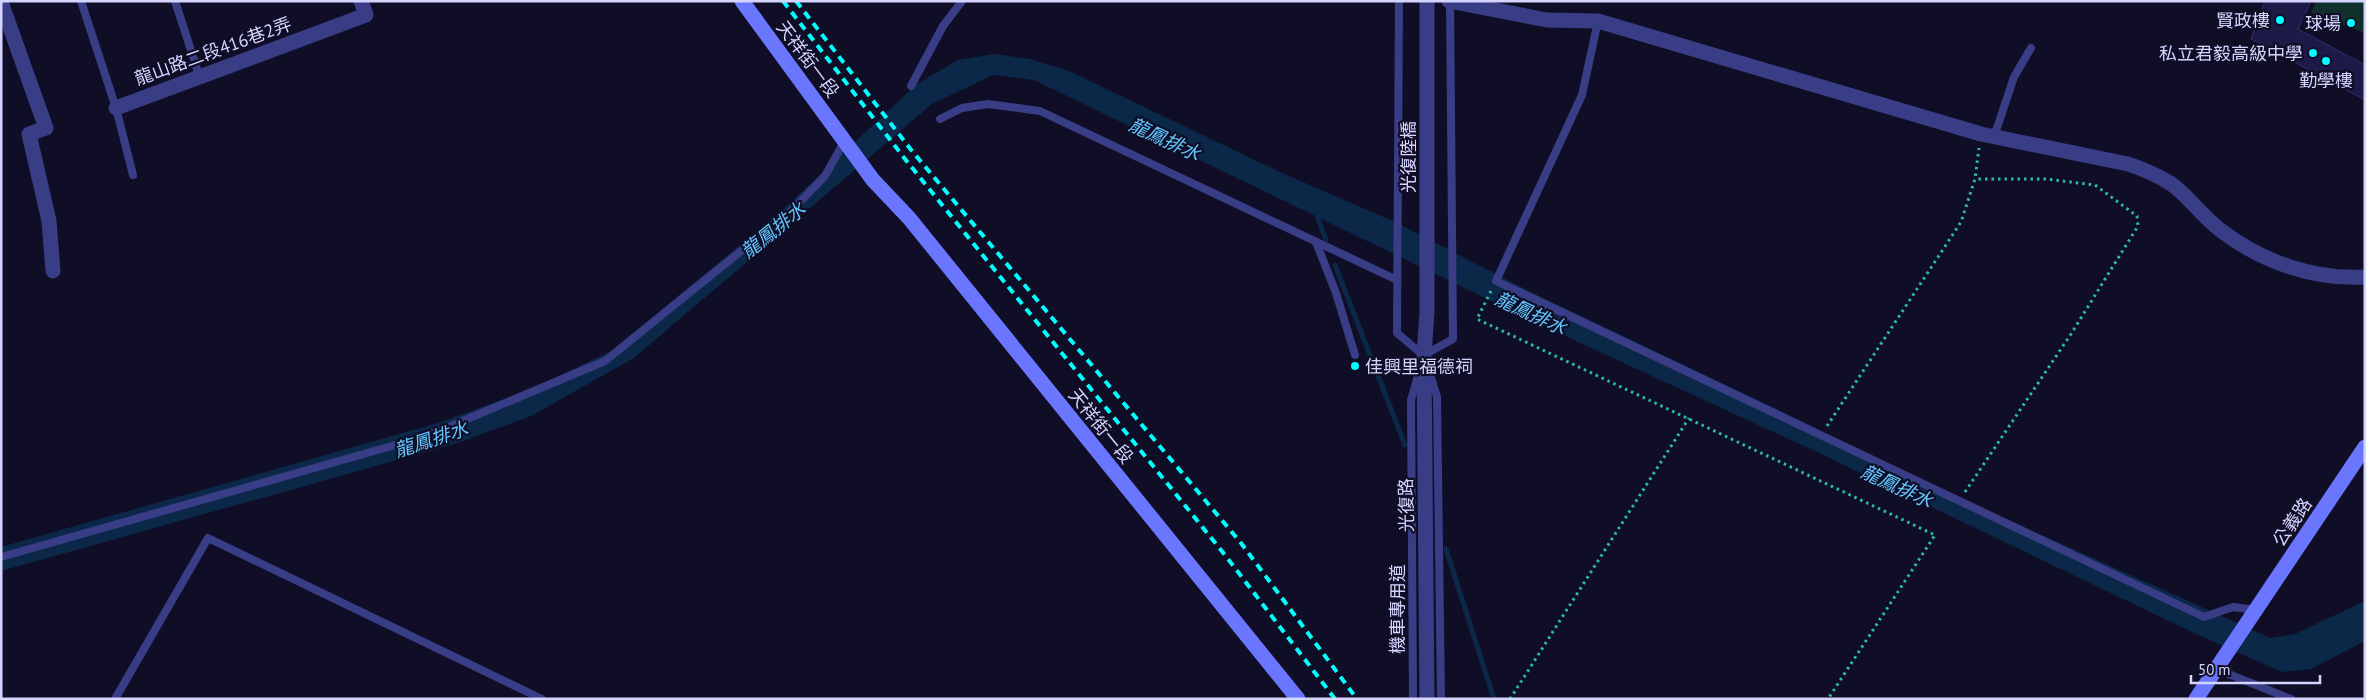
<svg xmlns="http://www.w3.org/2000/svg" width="2366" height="700" viewBox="0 0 2366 700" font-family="'PT Sans','Noto Sans TC',sans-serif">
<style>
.green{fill:#11302c}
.water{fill:#0b2849}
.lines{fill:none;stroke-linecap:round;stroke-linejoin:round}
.stream{stroke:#0b2849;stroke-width:5}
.building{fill:#1e1a48;stroke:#322b74}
.path{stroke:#2cbba3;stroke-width:3;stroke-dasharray:2.5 4;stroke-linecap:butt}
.lane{stroke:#383d86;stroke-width:8}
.street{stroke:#383d86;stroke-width:15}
.secondary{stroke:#6b76ff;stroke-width:15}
.rail{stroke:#00fffe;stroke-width:4;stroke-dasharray:8 6;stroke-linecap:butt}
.poi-dot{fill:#00fffe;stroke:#100e26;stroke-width:2}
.labels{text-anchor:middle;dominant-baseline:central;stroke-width:4.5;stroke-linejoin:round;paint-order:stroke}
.poi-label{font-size:18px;fill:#d4d4ff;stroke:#100e26;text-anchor:end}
.street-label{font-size:18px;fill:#d4d4ff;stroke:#100e26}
.water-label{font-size:19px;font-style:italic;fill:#62c7ff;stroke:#100e26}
</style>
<rect width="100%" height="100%" fill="#100e26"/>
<path class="green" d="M 2316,1 L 2365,1 L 2365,33 L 2311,13 Z"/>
<path class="water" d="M 994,54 L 1030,59 L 1069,71 L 1282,173 L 1395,222 L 1533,293 L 1816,428 L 1821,435 L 2270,638 L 2295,634 L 2365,601 L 2365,641 L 2311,669 L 2282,672 L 2192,632 L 1815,451 L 1537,323 L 1034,80 L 993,75 L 932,104 L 634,358 L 531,416 L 458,443 L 1,571 L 1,547 L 438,423 L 531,389 L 611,351 L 779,213 L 917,84 L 958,60 Z"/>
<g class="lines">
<path class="stream" d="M 1316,213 L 1326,240
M 1335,265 L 1405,445
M 1446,549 L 1494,699"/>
</g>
<path class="building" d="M 2265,1 L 2311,1 L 2298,29 L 2365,65 L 2365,100 L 2251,39 Z"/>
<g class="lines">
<path class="path" d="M 1491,291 L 1477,319 L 1935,535 L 1828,699
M 1827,426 L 1961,222 L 1975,179 L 1979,148
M 1965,492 L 2071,334 L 2138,226 L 2137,216 L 2095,185 L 2046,179 L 1975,179
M 1510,699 L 1689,418"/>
<path class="lane" d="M 81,1 L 116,108 L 133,175
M 175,1 L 199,75
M 1399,1 L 1397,333 L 1423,355
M 1598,21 L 1582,95 L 1496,281 L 2204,617 L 2233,607 L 2256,610
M 911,86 L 943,26 L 962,1
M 940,119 L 962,108 L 988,104 L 1040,111 L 1397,280
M 1994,137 L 2014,77 L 2031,48
M 1316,242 L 1336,293 L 1355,355
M 1424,355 L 1453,339 L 1450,2
M 1429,371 L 1437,397 L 1441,699
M 1,557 L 427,436 L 605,361 L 793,209 L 825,176 L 845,140
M 2216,669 L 2291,699
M 115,699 L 208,538 L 542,699
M 1413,699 L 1411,400 L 1419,372"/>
<path class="street" d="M 1427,1 L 1427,312 L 1424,356 L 1427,699
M 1449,1 L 1547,20 L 1598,21 L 1981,134 L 2128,164 C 2143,169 2157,175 2170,183 C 2189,196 2203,218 2223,232 C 2263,262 2314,280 2365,277
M 1,2 L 46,128 L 29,134 L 49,221 L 53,271
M 116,108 L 366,15 L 361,1"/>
<path class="secondary" d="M 742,1 L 873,180 L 909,218 L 1298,699
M 2196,699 L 2365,447"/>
<path class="rail" d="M 783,1 L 905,159 L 1225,555 L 1335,699
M 796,1 L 912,151 L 1241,543 L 1357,699"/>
</g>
<g class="poi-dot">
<circle cx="2280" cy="20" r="5"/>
<circle cx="2351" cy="23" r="5"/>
<circle cx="2313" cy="53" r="5"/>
<circle cx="2326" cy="61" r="5"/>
<circle cx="1355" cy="366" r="5"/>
</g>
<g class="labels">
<g class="poi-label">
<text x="2270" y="20">賢政樓</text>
<text x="2341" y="23">球場</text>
<text x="2303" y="53">私立君毅高級中學</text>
<text x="2326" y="80" text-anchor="middle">勤學樓</text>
<text x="1365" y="366" text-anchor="start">佳興里福德祠</text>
</g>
<g class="street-label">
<text transform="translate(213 51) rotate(-20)">龍山路二段416巷2弄</text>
<text transform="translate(808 59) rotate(53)">天祥街一段</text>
<text transform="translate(1408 157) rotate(-90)">光復陸橋</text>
<text transform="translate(1101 426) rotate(51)">天祥街一段</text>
<text transform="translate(1406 505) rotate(-91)">光復路</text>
<text transform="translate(2292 522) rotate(-56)">公義路</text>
<text transform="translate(1397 609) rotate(-90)">機車專用道</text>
</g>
<g class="water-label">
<text transform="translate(1165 139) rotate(25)">龍鳳排水</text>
<text transform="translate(773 230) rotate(-39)">龍鳳排水</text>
<text transform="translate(1531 313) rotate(25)">龍鳳排水</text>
<text transform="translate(431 439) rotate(-18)">龍鳳排水</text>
<text transform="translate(1897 486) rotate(25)">龍鳳排水</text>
</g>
</g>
<rect width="2366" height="700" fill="none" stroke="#d4d4ff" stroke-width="5"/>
<path d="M2191 675v8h129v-8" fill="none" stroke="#d4d4ff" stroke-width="2.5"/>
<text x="2198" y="675" font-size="15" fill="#d4d4ff" stroke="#100e26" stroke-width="4" paint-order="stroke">50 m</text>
</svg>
